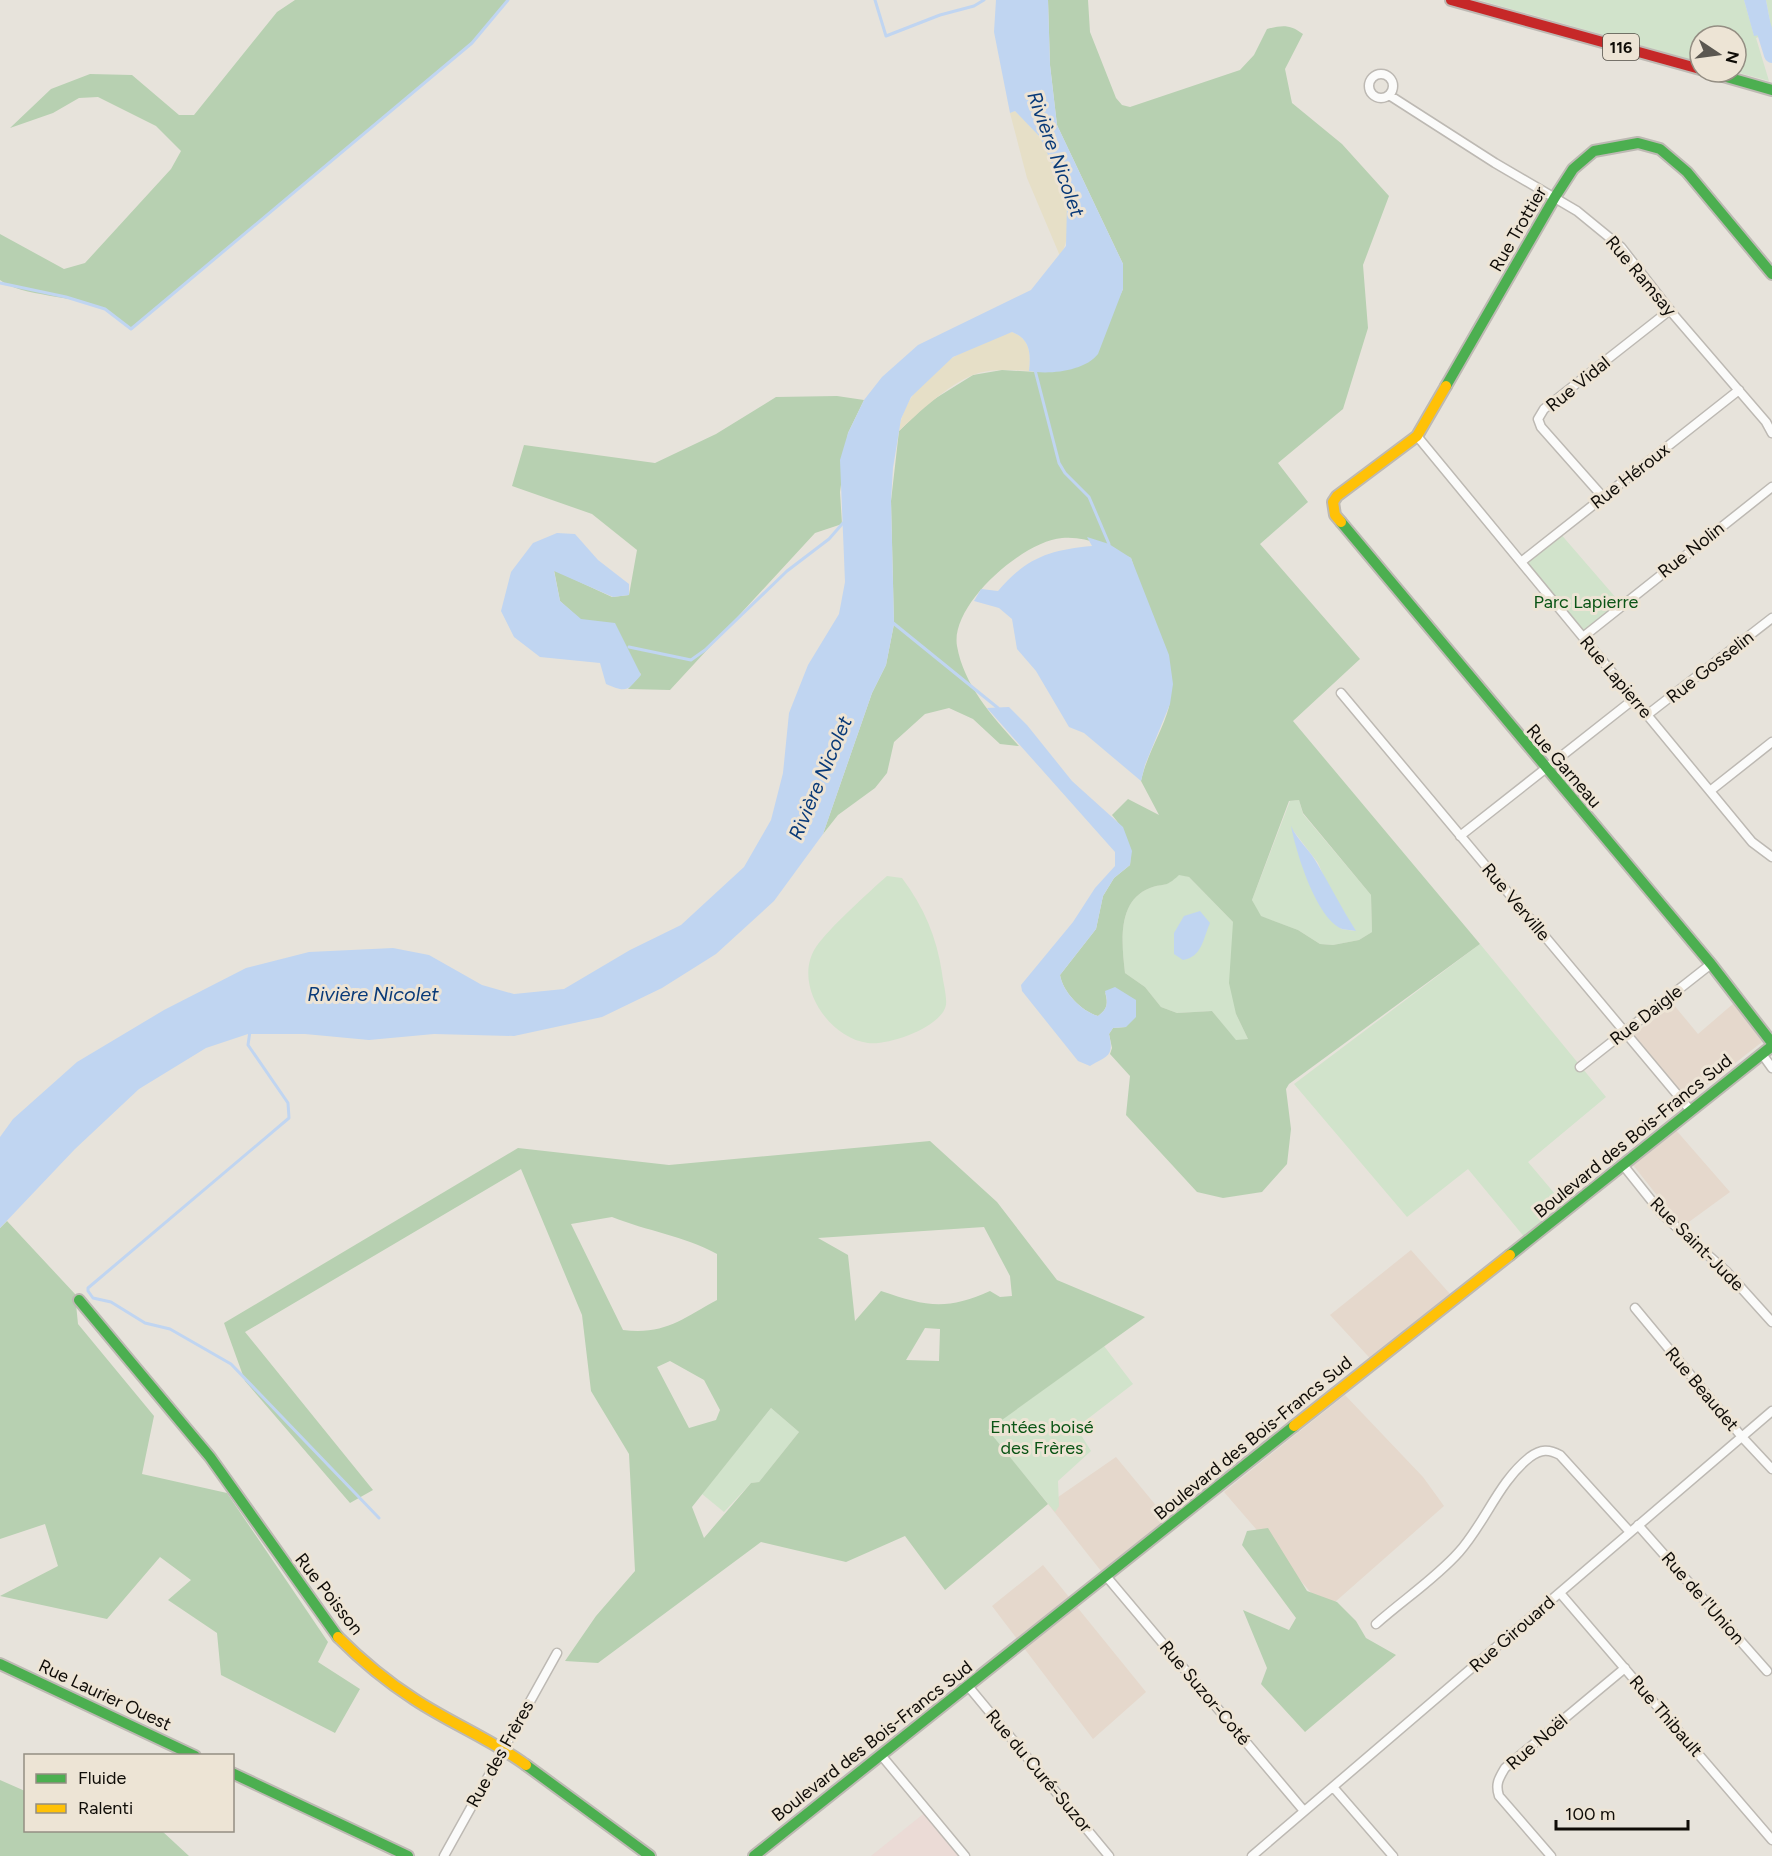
<svg xmlns="http://www.w3.org/2000/svg" width="1772" height="1856" viewBox="0 0 1772 1856" font-family="Figtree,sans-serif">
<style>
.commercial{fill:#e5d8cc}
.medical{fill:#ebdbd6}
.green{fill:#d1e3cb;fill-rule:evenodd}
.forest{fill:#b7d0b1;fill-rule:evenodd}
.sand{fill:#e6dfc7}
.water{fill:#c0d5f1}
.lines{fill:none;stroke-linecap:round;stroke-linejoin:round}
.stream{stroke:#c0d5f1;stroke-width:3}
.river{stroke:#c0d5f1;stroke-width:16}
.street-casing{stroke:#bdb9b3;stroke-width:11}
.fast-casing{stroke:#bdb9b3;stroke-width:14}
.slow-casing{stroke:#bdb9b3;stroke-width:14}
.jam-casing{stroke:#bdb9b3;stroke-width:14}
.street{stroke:#fbfbfa;stroke-width:8}
.fast{stroke:#4caf50;stroke-width:10}
.slow{stroke:#ffc107;stroke-width:10}
.jam{stroke:#c62828;stroke-width:10}
.labels{text-anchor:middle;dominant-baseline:central;stroke-width:6;stroke-linejoin:round;paint-order:stroke}
.shield{fill:#ede4d5;stroke:#524d45;stroke-width:1.5}
.shield-label{font-size:16px;font-weight:bold;fill:#0f0c07}
.street-label{font-size:18px;fill:#0f0c07;stroke:#ede4d5}
.park-label{font-size:18px;fill:#0a5415;stroke:#ede4d5}
.water-label{font-size:20px;font-style:italic;fill:#093a78;stroke:#ede4d5}
</style>
<rect width="100%" height="100%" fill="#e7e3db"/>
<path class="commercial" d="M 1734,1003 L 1762,1042 L 1687,1101 L 1632,1035 L 1674,1005 L 1698,1034 Z
M 1675,1129 L 1730,1192 L 1682,1227 L 1633,1165 Z
M 1411,1250 L 1458,1303 L 1379,1368 L 1330,1315 Z
M 1345,1395 L 1423,1477 L 1444,1506 L 1326,1610 L 1224,1492 Z
M 1116,1457 L 1168,1520 L 1101,1571 L 1048,1504 Z
M 1043,1565 L 1146,1692 L 1093,1739 L 992,1606 Z"/>
<path class="medical" d="M 927,1811 L 965,1856 L 871,1856 Z"/>
<path class="green" d="M 1479,0 L 1744,0 L 1754,35 L 1770,21 L 1766,0 L 1772,0 L 1772,31 L 1756,38 L 1769,81 L 1736,72 L 1736,36 L 1700,36 L 1700,62 Z
M 1559,532 L 1623,606 L 1583,637 L 1521,562 Z
M 1299,800 L 1303,814 L 1371,895 L 1372,932 L 1359,940 L 1333,945 L 1320,944 L 1298,930 L 1260,916 L 1252,900 L 1290,801 ZM 1292,829 L 1318,863 L 1332,895 L 1355,931 L 1341,929 Z
M 1179,874 L 1189,877 L 1234,923 L 1236,1014 L 1248,1039 L 1236,1041 L 1212,1011 L 1177,1013 L 1161,1007 L 1145,987 L 1125,973 C 1122,945 1116,901 1150,888 C 1166,882 1164,889 1179,874 Z
M 887,876 L 902,878 C 924,907 937,938 942,973 C 943,982 947,996 946,1005 C 942,1027 888,1046 868,1043 C 828,1038 792,983 816,947 C 829,928 869,892 887,876 Z
M 1480,944 L 1606,1097 L 1528,1162 L 1566,1207 L 1526,1239 L 1468,1169 L 1407,1217 L 1294,1084 Z
M 1104,1346 L 1133,1384 L 1081,1424 L 1078,1430 L 1091,1451 L 1058,1481 L 1059,1506 L 1055,1512 L 987,1430 Z
M 771,1408 L 799,1432 L 759,1482 L 751,1483 L 724,1512 L 702,1494 Z"/>
<path class="forest" d="M 295,0 L 508,0 L 472,43 L 131,329 C 123,323 114,314 105,309 C 76,295 21,297 0,280 L 0,234 L 64,269 L 85,263 L 171,169 L 181,151 L 156,126 L 98,97 L 79,98 L 53,113 L 10,128 L 51,89 L 90,74 L 132,75 L 179,115 L 194,115 L 277,12 Z
M 1048,0 L 1088,0 L 1090,32 L 1116,98 L 1122,105 L 1130,107 L 1240,70 L 1254,55 L 1267,29 C 1282,25 1290,24 1303,34 L 1285,69 L 1292,103 L 1342,144 L 1389,196 L 1363,265 L 1368,328 L 1343,409 L 1278,463 L 1308,502 L 1260,544 L 1360,659 L 1293,721 L 1480,944 L 1289,1084 L 1286,1089 L 1291,1129 L 1287,1164 L 1262,1192 L 1223,1198 L 1197,1192 L 1126,1115 L 1130,1076 L 1110,1054 L 1112,1048 L 1109,1034 L 1113,1028 L 1126,1027 L 1105,992 C 1108,1003 1108,1009 1098,1016 C 1081,1011 1063,992 1060,975 L 1096,929 L 1103,896 L 1114,878 L 1130,865 C 1132,845 1125,830 1112,815 L 1128,799 L 1159,815 L 1141,781 C 1147,754 1162,732 1169,707 C 1173,691 1138,579 1131,558 C 1107,547 1088,536 1062,538 C 1023,541 950,605 957,646 C 964,686 993,717 1019,746 L 1000,744 L 973,719 L 949,708 L 925,714 L 894,742 L 887,773 L 875,788 L 838,815 L 823,834 L 872,693 L 886,665 L 894,624 L 891,501 L 899,431 L 928,403 L 973,375 L 1002,370 L 1036,372 L 1112,313 L 1123,289 L 1123,264 L 1057,125 L 1050,65 ZM 1299,800 L 1303,813 L 1371,895 L 1372,932 L 1359,940 L 1333,945 L 1320,944 L 1298,930 L 1261,916 L 1252,900 L 1289,801 ZM 1179,875 L 1189,877 L 1233,922 L 1229,983 L 1236,1014 L 1248,1039 L 1236,1040 L 1212,1011 L 1177,1013 L 1161,1007 L 1145,987 L 1125,973 C 1122,945 1116,901 1150,888 C 1166,882 1164,889 1179,875 Z
M 837,396 L 864,400 L 848,433 L 840,492 L 842,524 L 815,533 L 670,690 L 628,689 L 641,674 L 560,601 L 554,570 L 612,597 L 629,595 L 637,550 L 592,514 L 512,486 L 524,445 L 655,463 L 716,434 L 776,397 Z
M 930,1141 L 997,1202 L 1057,1280 L 1145,1317 L 988,1430 L 1048,1504 L 945,1590 L 905,1536 L 846,1562 L 761,1542 L 598,1663 L 565,1661 L 596,1616 L 635,1571 L 629,1454 L 591,1391 L 582,1315 L 521,1169 L 245,1332 L 373,1490 L 350,1503 L 245,1381 L 224,1323 L 518,1148 L 669,1165 ZM 612,1217 C 647,1231 684,1236 717,1254 L 717,1300 C 682,1319 665,1335 623,1330 L 571,1224 ZM 984,1227 L 1010,1276 L 1012,1296 L 1000,1297 L 990,1291 C 946,1311 925,1306 881,1291 L 855,1321 L 848,1255 L 818,1238 ZM 925,1328 L 940,1329 L 939,1361 L 906,1360 ZM 670,1361 L 704,1380 L 720,1410 L 716,1420 L 689,1428 L 657,1367 ZM 771,1408 L 799,1432 L 759,1482 L 751,1483 L 704,1538 L 692,1507 Z
M 7,1221 L 75,1294 L 78,1324 L 154,1416 L 142,1474 L 227,1493 L 328,1642 L 318,1662 L 360,1689 L 335,1733 L 221,1675 L 217,1633 L 168,1600 L 191,1580 L 160,1557 L 107,1619 L 0,1596 L 58,1566 L 45,1524 L 0,1539 L 0,1228 Z
M 1268,1528 L 1307,1591 L 1337,1602 L 1356,1621 L 1366,1638 L 1396,1655 L 1305,1732 L 1261,1684 L 1267,1668 L 1243,1610 L 1289,1630 L 1296,1618 L 1242,1545 L 1247,1531 Z
M 0,1780 L 25,1791 L 26,1830 L 162,1831 L 189,1856 L 0,1856 Z"/>
<path class="sand" d="M 1015,111 C 1024,119 1034,127 1040,138 C 1058,168 1080,224 1060,256 L 1027,178 L 1010,113 Z
M 1012,332 C 1030,339 1031,353 1029,371 C 1011,370 990,368 973,375 C 949,384 918,413 899,431 C 906,379 965,344 1012,332 Z"/>
<path class="water" d="M 996,0 L 1048,0 L 1050,65 L 1057,125 L 1123,264 L 1123,289 L 1098,354 C 1085,371 1049,375 1029,371 C 1031,353 1030,339 1012,332 L 953,357 L 911,397 L 901,419 L 893,468 L 891,501 L 894,624 L 886,665 L 872,693 L 823,834 L 774,901 L 716,954 L 662,988 L 602,1017 L 514,1036 L 434,1034 L 369,1040 L 305,1034 L 248,1034 L 206,1048 L 139,1089 L 75,1149 L 0,1228 L 0,1137 L 13,1119 L 77,1062 L 164,1010 L 246,968 L 309,952 L 393,948 L 429,955 L 482,985 L 514,994 L 564,989 L 630,950 L 681,925 L 744,867 L 771,820 L 783,773 L 789,713 L 808,665 L 839,614 L 845,582 L 840,460 L 848,433 L 864,400 L 882,377 L 918,345 L 1031,290 L 1066,246 L 1067,205 L 1053,166 L 1040,137 L 1015,111 L 1010,113 L 994,32 Z
M 1744,0 L 1766,0 L 1770,21 L 1764,34 L 1754,36 Z
M 557,533 L 575,534 L 598,560 L 629,584 L 629,595 L 613,597 L 554,571 L 560,601 L 581,619 L 615,623 L 641,675 C 627,691 627,693 606,684 L 600,663 L 540,657 L 514,637 L 501,611 L 511,572 L 533,543 Z
M 1087,537 L 1109,544 L 1131,558 L 1169,655 L 1173,684 L 1170,704 L 1145,765 L 1141,781 L 1084,733 L 1069,727 L 1036,671 L 1017,649 L 1012,619 L 999,608 L 974,601 L 981,589 L 998,591 C 1026,558 1049,550 1092,546 Z
M 1009,707 L 1027,725 L 1072,781 L 1123,827 L 1132,851 L 1130,865 L 1114,878 L 1103,896 L 1096,929 L 1060,975 C 1063,992 1081,1011 1098,1016 C 1108,1009 1108,1003 1105,991 L 1115,987 L 1136,1000 L 1136,1017 L 1126,1027 L 1113,1028 L 1109,1034 C 1114,1056 1109,1055 1090,1066 L 1078,1061 L 1022,991 L 1021,985 L 1073,922 L 1095,888 L 1115,866 L 1115,852 L 987,708 Z
M 1291,826 C 1298,841 1311,851 1318,865 C 1331,887 1342,909 1356,931 C 1352,930 1346,930 1342,929 C 1316,918 1296,852 1291,826 Z
M 1200,911 L 1210,923 C 1203,939 1202,957 1183,960 L 1174,954 L 1174,933 L 1184,916 Z"/>
<g class="lines">
<path class="stream" d="M 875,0 L 886,36 L 940,15 L 974,6 L 984,0
M 0,283 L 66,297 L 105,309 L 131,329 L 472,43 L 508,0
M 1035,370 L 1059,463 L 1065,473 L 1089,497 L 1109,544
M 892,622 L 998,708
M 629,647 L 691,660 L 705,650 L 787,571 L 829,539 L 843,523
M 250,1031 L 248,1045 L 288,1103 L 289,1118 L 88,1288 L 88,1291 L 93,1298 L 111,1302 L 145,1323 L 170,1329 L 231,1364 L 379,1518"/>
<path class="river" d="M 1755,0 L 1772,55"/>
<defs>
<path id="street" d="M1369 86a12 12 0 1 1 24 0a12 12 0 1 1-24 0Z
M 1389,95 L 1495,163 L 1577,211 L 1621,247 L 1673,314 L 1766,422 L 1772,433
M 1417,436 L 1752,842 L 1772,857
M 1603,497 L 1541,427 L 1538,419 L 1544,409 L 1670,310
M 1521,562 L 1739,390
M 1583,637 L 1772,487
M 1341,693 L 1691,1111
M 1647,715 L 1772,618
M 1710,791 L 1772,742
M 1460,836 L 1634,699
M 1762,1054 L 1772,1068
M 1580,1067 L 1711,964
M 1623,1165 L 1663,1215 L 1726,1271 L 1772,1322
M 1635,1308 L 1742,1437 L 1772,1469
M 1638,1525 L 1767,1671
M 1106,1576 L 1304,1811
M 1560,1593 L 1772,1840
M 1376,1624 C 1403,1600 1436,1578 1459,1552 C 1485,1523 1499,1481 1530,1457 C 1541,1449 1549,1449 1560,1455 L 1630,1532
M 968,1686 L 1109,1856
M 881,1755 L 965,1856
M 1333,1787 L 1393,1856
M 444,1856 L 557,1653
M 1252,1856 L 1772,1411
M 1551,1856 L 1499,1796 C 1495,1784 1499,1778 1505,1768 L 1625,1668"/>
<path id="fast" d="M 1709,72 L 1772,90
M 1446,386 L 1555,197 L 1573,169 L 1594,151 L 1638,143 L 1660,149 L 1687,172 L 1772,274
M 1341,522 L 1711,964 L 1772,1043
M 1510,1255 L 1772,1046
M 79,1300 L 210,1457 L 338,1637
M 0,1664 L 195,1756
M 526,1765 L 650,1856
M 232,1773 L 408,1856
M 754,1856 L 1294,1426"/>
<path id="slow" d="M 1341,522 L 1335,515 L 1333,502 L 1337,496 L 1417,436 L 1446,386
M 1294,1426 L 1510,1255
M 338,1637 C 361,1660 386,1681 414,1699 C 450,1723 491,1739 526,1765"/>
<path id="jam" d="M 1451,0 L 1700,69"/>
</defs>
<use href="#street" class="street-casing"/>
<use href="#fast" class="fast-casing"/>
<use href="#slow" class="slow-casing"/>
<use href="#jam" class="jam-casing"/>
<use href="#street" class="street"/>
<use href="#fast" class="fast"/>
<use href="#slow" class="slow"/>
<use href="#jam" class="jam"/>
</g>
<g class="labels">
<rect class="shield" x="1603" y="34" width="36" height="26" rx="4.5"/>
<g class="shield-label">
<text x="1621" y="47">116</text>
</g>
<g class="street-label">
<text transform="translate(1518 229) rotate(-60)">Rue Trottier</text>
<text transform="translate(1641 276) rotate(50)">Rue Ramsay</text>
<text transform="translate(1578 384) rotate(-39)">Rue Vidal</text>
<text transform="translate(1630 476) rotate(-38)">Rue Héroux</text>
<text transform="translate(1691 550) rotate(-38)">Rue Nolin</text>
<text transform="translate(1710 667) rotate(-38)">Rue Gosselin</text>
<text transform="translate(1616 677) rotate(50)">Rue Lapierre</text>
<text transform="translate(1564 766) rotate(49)">Rue Garneau</text>
<text transform="translate(1516 902) rotate(50)">Rue Verville</text>
<text transform="translate(1646 1015) rotate(-38)">Rue Daigle</text>
<text transform="translate(1633 1136) rotate(-39)">Boulevard des Bois-Francs Sud</text>
<text transform="translate(1697 1244) rotate(45)">Rue Saint-Jude</text>
<text transform="translate(1702 1389) rotate(50)">Rue Beaudet</text>
<text transform="translate(1253 1438) rotate(-39)">Boulevard des Bois-Francs Sud</text>
<text transform="translate(329 1594) rotate(52)">Rue Poisson</text>
<text transform="translate(1703 1598) rotate(49)">Rue de l'Union</text>
<text transform="translate(1512 1634) rotate(-41)">Rue Girouard</text>
<text transform="translate(1205 1693) rotate(50)">Rue Suzor-Coté</text>
<text transform="translate(105 1695) rotate(25)">Rue Laurier Ouest</text>
<text transform="translate(1666 1716) rotate(49)">Rue Thibault</text>
<text transform="translate(872 1741) rotate(-38)">Boulevard des Bois-Francs Sud</text>
<text transform="translate(1537 1742) rotate(-41)">Rue Noël</text>
<text transform="translate(500 1754) rotate(-61)">Rue des Frères</text>
<text transform="translate(1039 1771) rotate(50)">Rue du Curé-Suzor</text>
</g>
<g class="park-label">
<text x="1586" y="602">Parc Lapierre</text>
<text x="1042" y="1427">Entées boisé<tspan x="1042" dy="21">des Frères</tspan></text>
</g>
<g class="water-label">
<text transform="translate(1056 154) rotate(70)">Rivière Nicolet</text>
<text transform="translate(820 778) rotate(-67)">Rivière Nicolet</text>
<text x="373" y="994">Rivière Nicolet</text>
</g>
</g>
<rect x="24" y="1754" width="210" height="78" fill="#ede4d5" stroke="#948e83" stroke-width="1.5"/>
<rect x="36" y="1774" width="30" height="9" fill="#4caf50" stroke="#948e83" stroke-width="1.5"/>
<text x="78" y="1784" font-size="18" fill="#0f0c07">Fluide</text>
<rect x="36" y="1804" width="30" height="9" fill="#ffc107" stroke="#948e83" stroke-width="1.5"/>
<text x="78" y="1814" font-size="18" fill="#0f0c07">Ralenti</text>
<g transform="translate(1718 54) rotate(103)"><circle r="28" fill="#ede4d5" stroke="#948e83" stroke-width="1.5"/>
<path d="M0-4.5L10 22L0 15L-10 22Z" fill="#5b5751"/>
<text y="-9" font-size="16" font-weight="bold" text-anchor="middle" fill="#0f0c07">N</text>
</g>
<path d="M1556 1820v9h132v-9" fill="none" stroke="#0f0c07" stroke-width="3"/>
<text x="1565" y="1820" font-size="18" fill="#0f0c07" stroke="#ede4d5" stroke-width="4.5" paint-order="stroke">100 m</text>
</svg>
